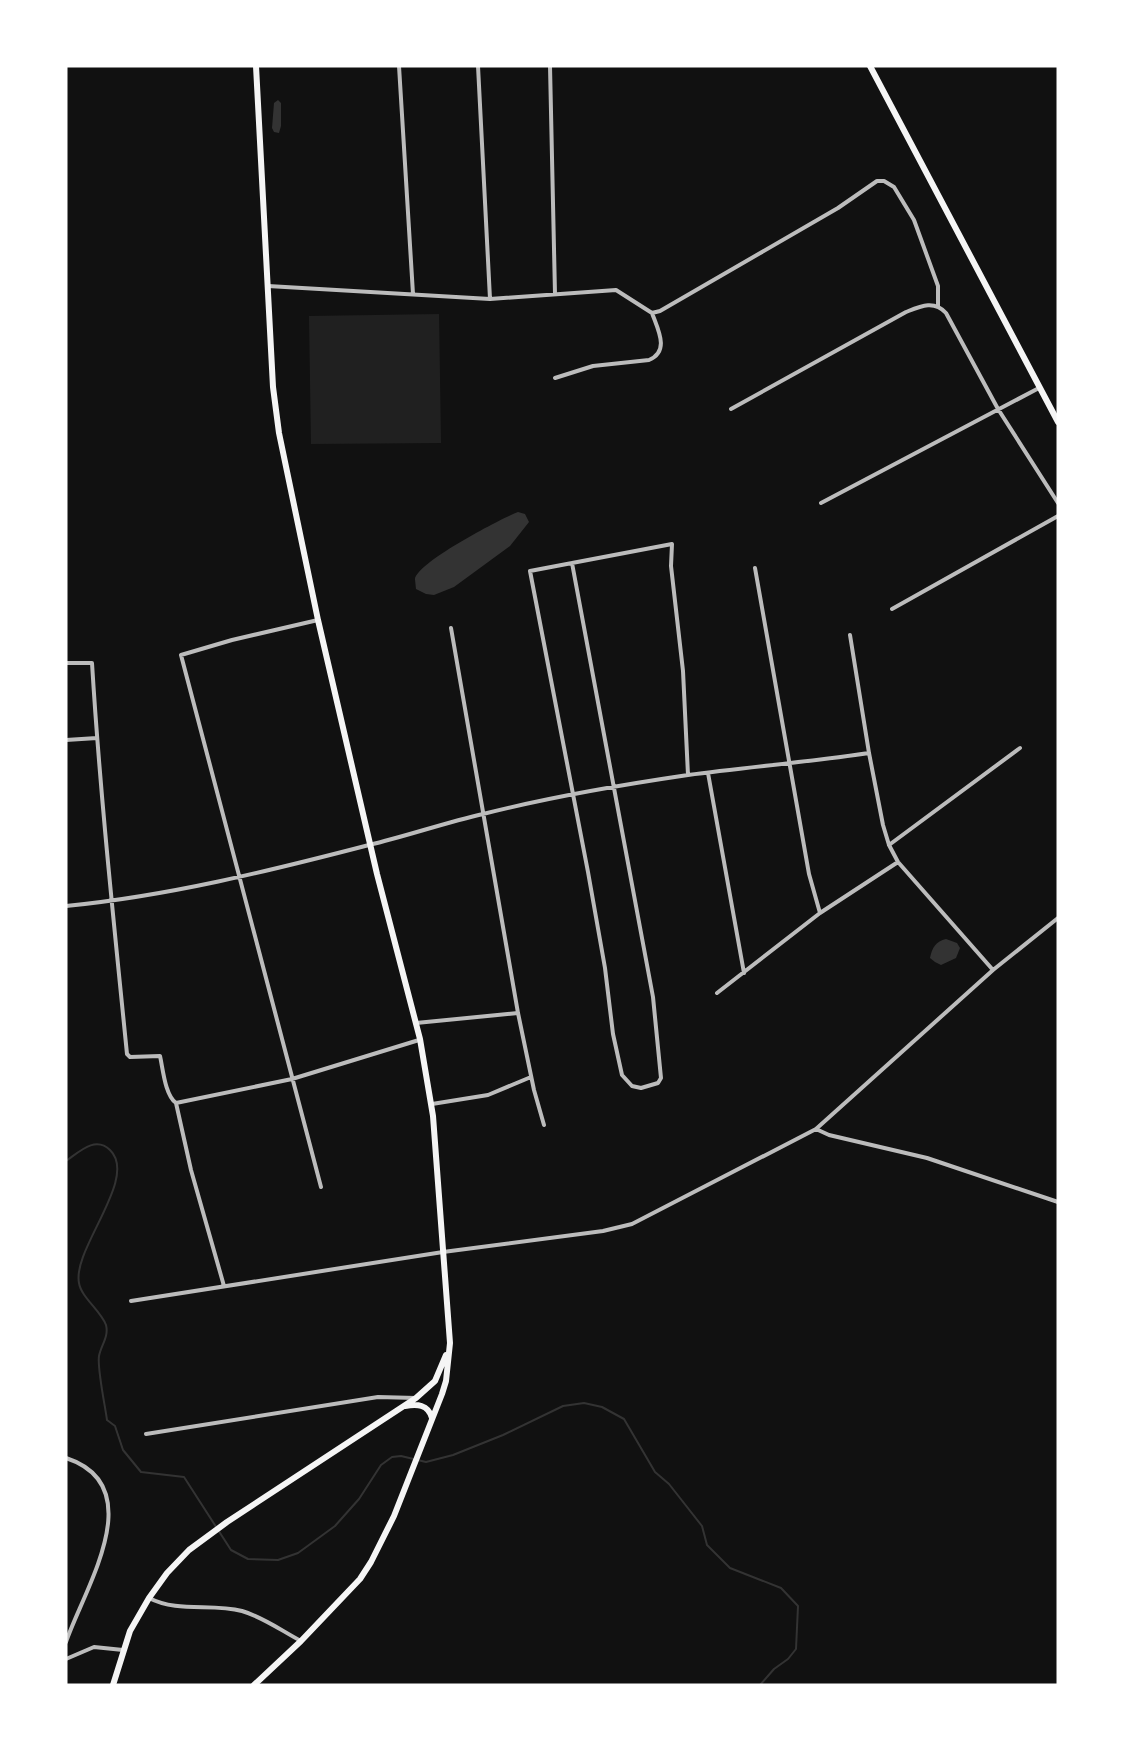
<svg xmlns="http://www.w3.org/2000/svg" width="1124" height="1751" viewBox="0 0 1124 1751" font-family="Roboto,sans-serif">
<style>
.green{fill:#202020}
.water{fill:#333}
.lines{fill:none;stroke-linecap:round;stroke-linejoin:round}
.stream{stroke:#333;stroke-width:2}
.minor{stroke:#bcbcbc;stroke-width:4}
.secondary{stroke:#f5f5f5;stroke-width:6}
</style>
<rect width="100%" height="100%" fill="#111"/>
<path class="green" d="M 439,314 L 441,443 L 311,444 L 309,316 Z"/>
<path class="water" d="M 278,100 L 281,103 L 281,126 L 279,133 L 274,132 L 272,128 L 274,103 Z
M 518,512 L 525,514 L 529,522 L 510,546 L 454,587 L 434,595 L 426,594 L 416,589 C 416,588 415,580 415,579 C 418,562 500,519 518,512 Z
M 946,939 L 957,943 L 960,948 L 956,958 L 941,965 L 935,962 L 930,958 C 932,948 936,941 946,939 Z"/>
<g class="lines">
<path class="stream" d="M 66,1161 C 78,1153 95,1135 110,1150 C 139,1178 72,1249 79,1283 C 81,1297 101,1311 106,1325 C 109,1337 101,1345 99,1356 C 97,1368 105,1405 107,1420 L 115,1426 L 123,1450 L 141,1472 L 184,1477 L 231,1550 L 248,1559 L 278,1560 L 298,1553 L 335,1526 L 359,1499 L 381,1465 L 392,1457 L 401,1456 L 426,1462 L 453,1455 L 503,1435 L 563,1406 L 584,1403 L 602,1407 L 624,1419 L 655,1472 L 669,1484 L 702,1526 L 707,1545 L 730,1568 L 781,1588 L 798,1606 L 796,1649 L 788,1659 L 774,1669 L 760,1685"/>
<path class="minor" d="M 399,66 L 413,294
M 478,66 L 490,299
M 550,66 L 555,294
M 268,286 L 490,299 L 616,290 L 652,313 L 660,311 L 838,208 L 877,181 L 884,181 L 894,187 L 914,220 L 938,286 L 938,306
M 555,378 L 593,366 L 649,360 C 670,351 658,330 652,313
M 731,409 L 906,312 C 921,306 934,300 946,313 L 998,409 L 1058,503
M 821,503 L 1039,388
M 572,563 L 653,997 L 661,1078 L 658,1083 L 641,1088 L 632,1086 L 622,1075 L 613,1034 L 605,968 L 588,872 L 530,571 L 672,544 L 671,566 L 683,671 L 688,775
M 755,568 L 809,874 L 820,913
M 892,609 L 1058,516
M 318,620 L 232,640 L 181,655 L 321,1187
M 451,628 L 518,1013 L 534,1090 L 544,1125
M 850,635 L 869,753 L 883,825 L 889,845 L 898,862 L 993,970
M 66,663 L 92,663 C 100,793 114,924 127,1054 L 130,1057 L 160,1056 C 163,1069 165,1095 176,1103 L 191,1170 L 224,1286
M 66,740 L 97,738
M 708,773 L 744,973
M 889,845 L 1020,748
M 66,906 C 168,896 269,871 369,845 C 407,836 444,823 483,814 C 550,797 620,785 688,775 C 748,767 809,762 869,753
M 717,993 L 820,913 L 898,862
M 416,1023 L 518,1013
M 176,1103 L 292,1079 L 419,1040
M 432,1104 L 488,1095 L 531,1077
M 816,1129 L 829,1135 L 927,1158 L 1058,1202
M 131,1301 L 443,1252 L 603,1231 L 632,1224 L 816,1129 L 993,970 L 1058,918
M 146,1434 L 378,1397 L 416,1398
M 66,1458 C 152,1486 84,1589 66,1642
M 149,1598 C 178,1613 211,1603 242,1611 C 263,1617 282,1631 301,1641
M 66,1659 L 94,1647 L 123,1650"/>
<path class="secondary" d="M 870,66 L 1058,422
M 405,1406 C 417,1404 428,1404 432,1418
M 113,1685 L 130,1631 L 149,1598 L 167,1573 L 189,1550 L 227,1522 L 416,1398 L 435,1381 L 446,1355
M 254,1685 L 301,1641 L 360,1579 L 371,1562 L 394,1516 L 442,1394 L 446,1381 L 450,1343 L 433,1116 L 420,1039 L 377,874 L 318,620 L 279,433 L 273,387 L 256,66"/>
</g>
<rect width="1124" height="1751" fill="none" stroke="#ffffff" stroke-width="135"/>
</svg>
